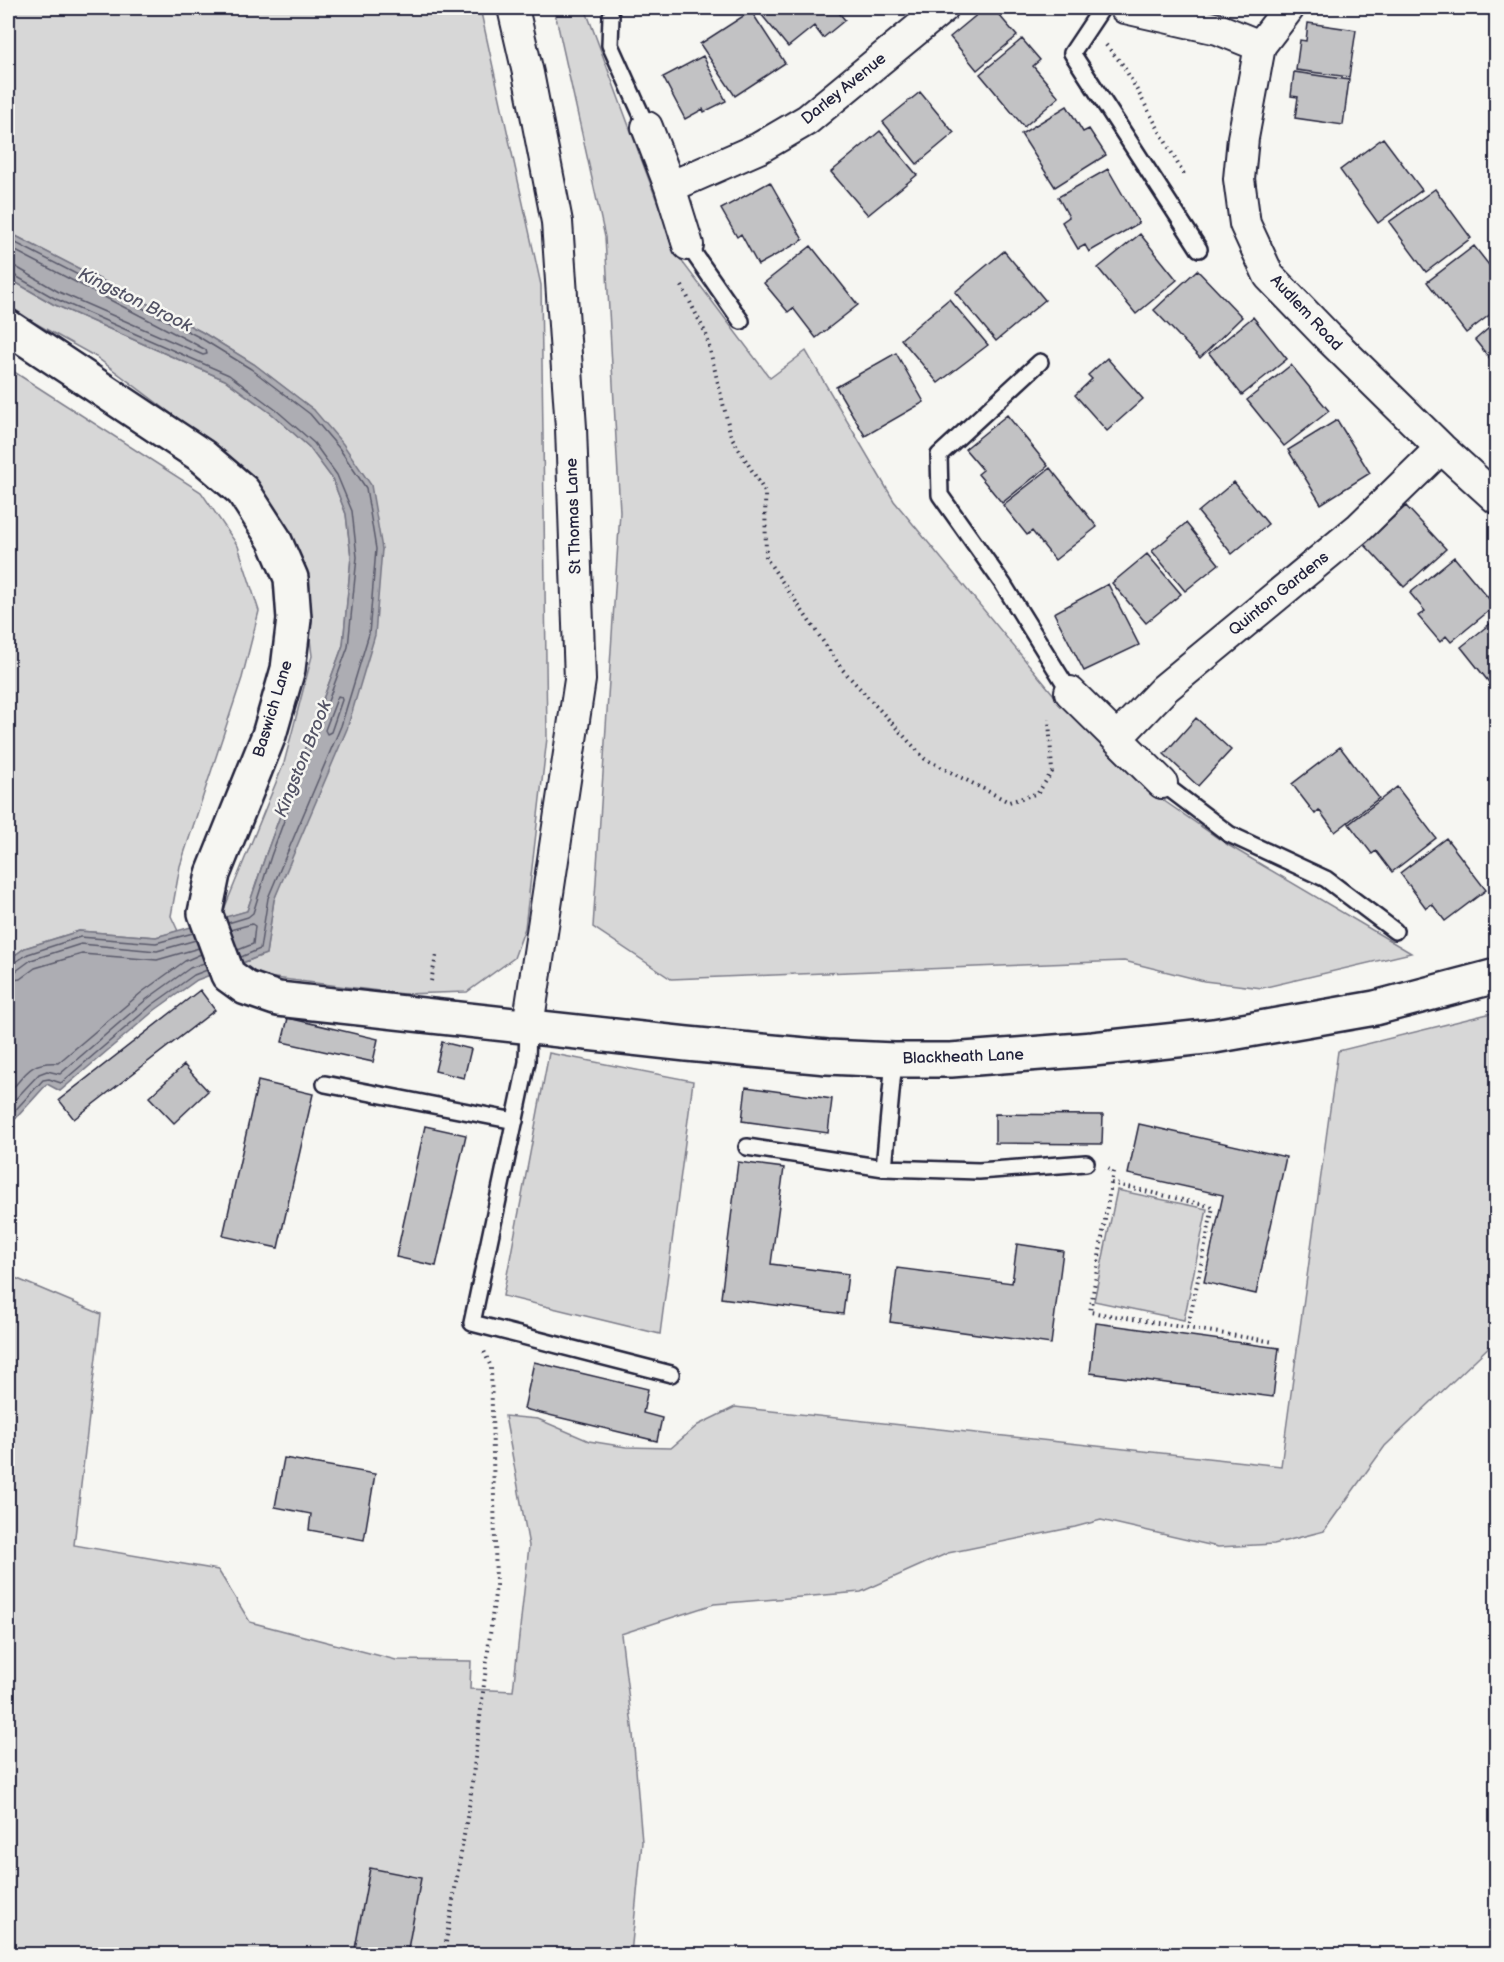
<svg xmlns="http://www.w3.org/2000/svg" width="1504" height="1962" viewBox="0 0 1504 1962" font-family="'Balsamiq Sans',sans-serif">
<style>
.green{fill:#d7d7d7;stroke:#7c7c89;stroke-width:1.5}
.water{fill:#adadb3;stroke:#757583;stroke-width:1.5}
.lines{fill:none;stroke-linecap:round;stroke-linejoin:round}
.shore{stroke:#5a5a6b;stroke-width:1.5}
.building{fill:#c2c2c4;stroke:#22223b;stroke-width:1.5}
.service-casing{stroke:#22223b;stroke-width:20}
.minor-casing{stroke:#22223b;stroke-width:34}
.tertiary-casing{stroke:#22223b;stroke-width:38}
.path{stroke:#22223b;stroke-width:4;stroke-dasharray:1.5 4.5;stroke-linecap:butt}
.service{stroke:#f6f6f2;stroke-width:15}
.minor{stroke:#f6f6f2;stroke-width:30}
.tertiary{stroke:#f6f6f2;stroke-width:33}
.labels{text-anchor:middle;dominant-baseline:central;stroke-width:5;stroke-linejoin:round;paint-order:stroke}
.street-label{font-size:16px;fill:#22223b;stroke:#f6f6f2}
.water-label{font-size:18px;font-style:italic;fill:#535365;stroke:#f6f6f2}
</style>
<rect width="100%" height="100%" fill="#f6f6f2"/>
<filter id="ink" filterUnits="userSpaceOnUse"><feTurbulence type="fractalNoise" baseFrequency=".0167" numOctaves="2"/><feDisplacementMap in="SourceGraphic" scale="12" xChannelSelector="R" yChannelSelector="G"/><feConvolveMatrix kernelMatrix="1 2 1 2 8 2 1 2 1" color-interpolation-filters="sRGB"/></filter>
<g filter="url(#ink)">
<path class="green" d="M 8,8 L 480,8 L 541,285 L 547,738 L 525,928 L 514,958 L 467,992 L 403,994 L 243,974 L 237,965 L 266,954 L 274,900 L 288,862 L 382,549 L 314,410 L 254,364 L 202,332 L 8,232 Z
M 554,8 L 585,8 L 677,255 L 770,378 L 806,351 L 894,501 L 1063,706 L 1144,787 L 1228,845 L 1411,953 L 1262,988 L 1204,981 L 1124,961 L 671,979 L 593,927 L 620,512 L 605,237 Z
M 8,278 L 53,304 L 225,380 L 272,414 L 309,447 L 332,478 L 346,514 L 351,557 L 343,645 L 266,854 L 247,911 L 220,919 L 284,763 L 312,656 L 301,564 L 247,471 L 96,357 L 8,308 Z
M 8,368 L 201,492 L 238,546 L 259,611 L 242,678 L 180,866 L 171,916 L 178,931 L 156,937 L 79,931 L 25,948 L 8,960 Z
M 1496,1012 L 1496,1340 L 1385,1446 L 1324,1531 L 1274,1544 L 1218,1547 L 1101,1520 L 1075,1527 L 948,1553 L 861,1592 L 714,1604 L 621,1634 L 633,1734 L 642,1842 L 631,1954 L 8,1954 L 8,1275 L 101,1314 L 74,1545 L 218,1570 L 250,1622 L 396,1660 L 471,1661 L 470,1689 L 513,1691 L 529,1546 L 505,1416 L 538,1419 L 589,1441 L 626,1447 L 671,1448 L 698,1425 L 735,1407 L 1281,1466 L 1338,1051 Z
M 549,1053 L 693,1081 L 660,1334 L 503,1296 Z
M 1117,1190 L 1207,1209 L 1184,1320 L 1094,1301 Z"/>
<path class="water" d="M 8,232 L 202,332 L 254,364 L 314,410 L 343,444 L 371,485 L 382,549 L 375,635 L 347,729 L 274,900 L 266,954 L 197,980 L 155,1010 L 60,1091 L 47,1084 L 8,1127 L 8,960 L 25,948 L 79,931 L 156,937 L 247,911 L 266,854 L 343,645 L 351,557 L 346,514 L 332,478 L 309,447 L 272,414 L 225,380 L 53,304 L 8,278 Z"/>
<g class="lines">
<path class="shore" d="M 8,239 L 199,337 L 251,369 L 310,414 L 339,448 L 366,488 L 376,549 L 369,634 L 341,726 L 268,898 L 260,949 L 241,957
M 8,247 L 195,344 L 206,350 L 207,354 L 203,355 L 59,292 L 16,267 L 8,266
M 8,274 L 12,274 L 56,299 L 229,375 L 276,410 L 314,443 L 337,475 L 352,511 L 357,557 L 348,647 L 271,856 L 253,913 L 248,917 L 228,923
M 338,696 L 341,697 L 342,700 L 331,732 L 327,734 L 325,730 Z
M 230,930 L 252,924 L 255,926 L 253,944 L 238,950
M 8,965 L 12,964 L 28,954 L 80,937 L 156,943 L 193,933
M 8,972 L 16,971 L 31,960 L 81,944 L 157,951 L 196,940
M 8,981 L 20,979 L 35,968 L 82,954 L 157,960 L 199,948
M 8,1094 C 26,1074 29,1061 58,1063 L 142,992 L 185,961 L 201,954
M 8,1107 L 39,1074 L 47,1071 L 60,1074 L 147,999 L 190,968 L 204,963
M 8,1118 L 43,1080 L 49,1079 L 61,1083 L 152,1005 L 194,975 L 207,970"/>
</g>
<path class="building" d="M 756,8 L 835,8 L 845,20 L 823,38 L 814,26 L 788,47 Z
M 985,8 L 993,8 L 1017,36 L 977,70 L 950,37 Z
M 751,11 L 785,63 L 735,96 L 700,44 Z
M 1308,23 L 1356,30 L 1349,77 L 1296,70 L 1300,40 L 1306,41 Z
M 1022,39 L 1040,60 L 1033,66 L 1059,97 L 1024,127 L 980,74 Z
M 703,56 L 726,101 L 704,112 L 703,109 L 685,119 L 663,77 Z
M 1294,72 L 1349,80 L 1343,125 L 1295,118 L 1298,97 L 1291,96 Z
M 920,92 L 954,133 L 917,164 L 883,122 Z
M 1067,106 L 1083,132 L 1089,129 L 1106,155 L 1055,187 L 1021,134 Z
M 880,131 L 917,175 L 868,215 L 831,172 Z
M 1383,138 L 1422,190 L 1378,223 L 1340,170 Z
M 1108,169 L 1139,223 L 1089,252 L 1085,245 L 1078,249 L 1062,222 L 1069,217 L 1058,197 Z
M 770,182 L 803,240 L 758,265 L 741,234 L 737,237 L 721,209 Z
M 1435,189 L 1471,238 L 1426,272 L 1389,222 Z
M 1140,234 L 1177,280 L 1136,314 L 1098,268 Z
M 811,246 L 858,305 L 816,338 L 793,308 L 788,312 L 764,283 Z
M 1474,246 L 1496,274 L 1496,310 L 1466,333 L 1427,282 Z
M 1004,251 L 1045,300 L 996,341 L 955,292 Z
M 1197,270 L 1242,317 L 1200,358 L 1154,310 Z
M 949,299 L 988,345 L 938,383 L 901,339 Z
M 1253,317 L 1287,359 L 1242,395 L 1209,353 Z
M 1496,322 L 1496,366 L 1475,340 Z
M 896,353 L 924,402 L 865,436 L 836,387 Z
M 1107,358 L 1143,399 L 1107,431 L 1075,395 L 1092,379 L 1088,375 Z
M 1291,365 L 1329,411 L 1284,446 L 1247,400 Z
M 1007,415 L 1048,466 L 1002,503 L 978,474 L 983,470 L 965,449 Z
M 1337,420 L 1370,473 L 1321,504 L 1288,450 Z
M 1050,468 L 1097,527 L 1055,560 L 1032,531 L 1027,535 L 1003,505 Z
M 1234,482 L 1268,524 L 1232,554 L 1198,512 Z
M 1406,506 L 1446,549 L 1404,587 L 1364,544 Z
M 1186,523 L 1219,564 L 1185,591 L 1152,551 Z
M 1147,554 L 1181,594 L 1146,623 L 1112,583 Z
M 1454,557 L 1495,606 L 1451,642 L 1446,636 L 1440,642 L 1418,616 L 1425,611 L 1410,593 Z
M 1108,584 L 1139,645 L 1084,671 L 1054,613 Z
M 1496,619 L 1496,691 L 1461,647 Z
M 1196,718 L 1231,750 L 1198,786 L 1164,754 Z
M 1340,747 L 1379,798 L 1335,832 L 1319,810 L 1315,814 L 1292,784 Z
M 1397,787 L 1436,838 L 1392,872 L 1376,851 L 1372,854 L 1349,824 Z
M 1446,838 L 1486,890 L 1445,921 L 1432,904 L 1426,908 L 1400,873 Z
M 200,990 L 215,1010 L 74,1119 L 59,1100 Z
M 288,1018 L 378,1039 L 373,1062 L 282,1042 Z
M 442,1042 L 471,1049 L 464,1078 L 435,1071 Z
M 184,1065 L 208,1091 L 174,1123 L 149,1097 Z
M 258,1081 L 313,1094 L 278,1248 L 223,1236 Z
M 746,1087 L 832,1099 L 828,1133 L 742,1121 Z
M 995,1114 L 1103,1115 L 1102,1144 L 995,1143 Z
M 1139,1124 L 1286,1157 L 1256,1294 L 1204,1282 L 1223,1195 L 1128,1174 Z
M 425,1126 L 466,1135 L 436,1266 L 396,1257 Z
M 738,1162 L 784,1168 L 771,1264 L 848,1274 L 843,1314 L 721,1298 Z
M 1017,1244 L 1063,1251 L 1051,1344 L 890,1322 L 897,1268 L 1012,1283 Z
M 1096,1323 L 1279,1348 L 1273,1397 L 1090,1373 Z
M 534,1362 L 648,1389 L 643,1413 L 662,1418 L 657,1441 L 524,1409 Z
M 284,1458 L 375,1474 L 364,1540 L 309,1530 L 311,1514 L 275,1507 Z
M 370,1868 L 421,1878 L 407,1954 L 354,1954 Z"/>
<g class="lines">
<defs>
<path id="service" d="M 1102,8 L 1072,53 L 1199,249
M 611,16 L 610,45 L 647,127
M 688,245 L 741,321
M 1040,362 L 939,455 L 940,495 L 1003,584 L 1070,692
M 1162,783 L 1229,834 L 1326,879 L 1395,931
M 528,1026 L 527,1062 L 472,1323 L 671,1374
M 894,1060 L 884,1168 L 979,1171 L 1086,1163
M 325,1084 L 515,1121
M 747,1147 L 884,1168"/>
<path id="minor" d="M 513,8 L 528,73 L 557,222 L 571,428 L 580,680 L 528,1026
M 1125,8 L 1218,29 L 1260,46
M 1289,8 L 1260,46 L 1243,138 L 1239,179 L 1245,224 L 1269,276 L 1328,337 L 1441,448 L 1496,498
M 647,127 L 670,187 L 688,245
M 670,187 L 759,148 L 807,120 L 943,8
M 1070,692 L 1162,783
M 1117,738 L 1164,689 L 1360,527 L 1441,448"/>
<path id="tertiary" d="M 8,327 L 202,456 L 243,491 L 274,539 L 291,578 L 294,619 L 288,669 L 269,735 L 213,874 L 205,913 L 228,975 L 246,988 L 278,999 L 687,1044 L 827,1057 L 894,1060 L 951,1060 L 1093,1049 L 1214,1036 L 1375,1008 L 1496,976"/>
</defs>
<use href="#service" class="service-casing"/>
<use href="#minor" class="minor-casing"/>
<use href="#tertiary" class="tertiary-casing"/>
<path class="path" d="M 1106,45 L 1123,65 L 1184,175
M 682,286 L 706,334 L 731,436 L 765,492 L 766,558 L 842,669 L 925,759 L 1009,802 L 1038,793 L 1052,772 L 1049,719
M 431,981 L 437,952
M 1108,1169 L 1113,1171 L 1090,1312 L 1274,1342
M 1111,1183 L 1213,1207 L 1188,1327
M 444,1954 L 470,1800 L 496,1585 L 491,1367 L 484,1351"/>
<use href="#service" class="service"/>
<use href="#minor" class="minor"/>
<use href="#tertiary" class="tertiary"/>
</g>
</g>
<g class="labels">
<g class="street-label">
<text transform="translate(844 89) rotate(-39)">Darley Avenue</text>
<text transform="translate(1306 313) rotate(47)">Audlem Road</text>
<text transform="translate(574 516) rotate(-92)">St Thomas Lane</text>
<text transform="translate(1279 594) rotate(-39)">Quinton Gardens</text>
<text transform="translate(273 709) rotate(-73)">Baswich Lane</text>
<text transform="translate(963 1057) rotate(-2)">Blackheath Lane</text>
</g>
<g class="water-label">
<text transform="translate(135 300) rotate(26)">Kingston Brook</text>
<text transform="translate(303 759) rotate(-68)">Kingston Brook</text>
</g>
</g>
<rect width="1504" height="1962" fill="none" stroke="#f6f6f2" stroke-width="30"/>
<rect x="15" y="15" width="1474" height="1932" fill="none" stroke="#22223b" stroke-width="2" filter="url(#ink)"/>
</svg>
